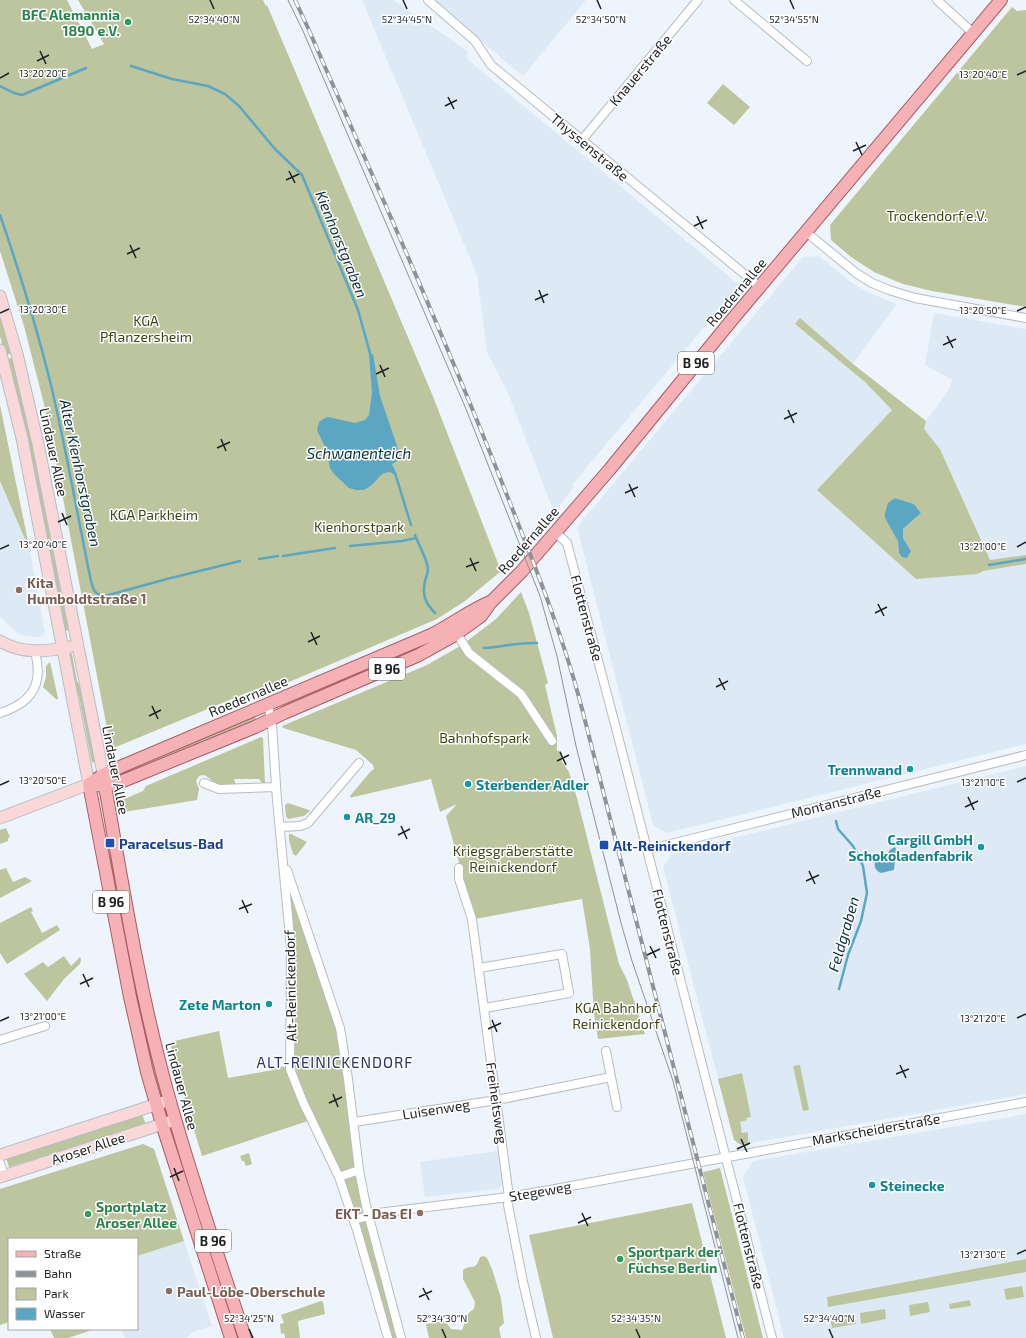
<svg xmlns="http://www.w3.org/2000/svg" width="1026" height="1338" viewBox="0 0 1026 1338" font-family="'Exo 2',sans-serif">
<style>
.built{fill:#ddeaf6}
.green{fill:#bcc59d;fill-rule:evenodd}
.water{fill:#5ba6c3}
.lines{fill:none;stroke-linecap:round;stroke-linejoin:round}
.stream{stroke:#5ba6c3;stroke-width:2.5}
.street-casing{stroke:#b6bdc3;stroke-width:10}
.secondary-casing{stroke:#b6bdc3;stroke-width:13}
.primary-casing{stroke:#a65d63;stroke-width:14}
.street{stroke:#fff;stroke-width:8}
.secondary{stroke:#fad8da;stroke-width:11}
.primary{stroke:#f6b1b6;stroke-width:12}
.tram{stroke:#8e9397;stroke-width:1}
.rail-casing{stroke:#8e9397;stroke-width:4}
.rail{stroke:#fff;stroke-width:2.5;stroke-dasharray:8;stroke-linecap:butt}
.ticks{fill:none;stroke:#1e2123;stroke-width:1.5}
.leisure-dot{fill:#2e9e5b;stroke:#fff;stroke-width:1.5}
.education-dot{fill:#8d6e63;stroke:#fff;stroke-width:1.5}
.culture-dot{fill:#0f9aa8;stroke:#fff;stroke-width:1.5}
.transit-dot{fill:#1a4fb4;stroke:#fff;stroke-width:1.5}
.labels{text-anchor:middle;dominant-baseline:central;stroke-width:3;stroke-linejoin:round;paint-order:stroke}
.shield{fill:#fff;stroke:#626465;stroke-width:1}
.shield-label{font-size:13px;font-weight:bold;fill:#1e2123}
.leisure-label{font-size:14px;font-weight:bold;fill:#27864d;stroke:#fff;text-anchor:start}
.street-label{font-size:14px;fill:#1e2123;stroke:#fff}
.park-label{font-size:14px;fill:#3e4516;stroke:#fff}
.education-label{font-size:14px;font-weight:bold;fill:#785e54;stroke:#fff;text-anchor:start}
.culture-label{font-size:14px;font-weight:bold;fill:#0d838f;stroke:#fff;text-anchor:end}
.transit-label{font-size:14px;font-weight:bold;fill:#164399;stroke:#fff;text-anchor:start}
.water-label{font-size:15px;font-style:italic;fill:#0a2f3b;stroke:#fff}
.neighbourhood-label{font-size:15px;letter-spacing:1px;fill:#2c326c;stroke:#fff}
.ticks-label{font-size:10px;text-anchor:middle;fill:#1e2123;stroke:#fff;stroke-width:3;stroke-linejoin:round;paint-order:stroke}
</style>
<rect width="100%" height="100%" fill="#edf4fb"/>
<path class="built" d="M 362,0 L 393,0 L 469,52 L 466,58 L 738,284 L 737,288 L 572,485 L 574,487 L 554,512 L 508,393 L 487,352 L 477,275 Z
M 435,0 L 586,0 L 523,76 L 456,20 Z
M 819,256 L 852,283 L 867,292 L 897,304 L 853,364 L 800,318 L 795,324 L 865,382 L 893,410 L 978,574 L 983,571 L 1026,564 L 1026,744 L 667,833 L 653,825 L 577,527 L 803,257 Z
M 934,313 L 1026,329 L 1026,555 L 990,560 L 940,449 L 924,429 L 926,421 L 948,391 L 952,380 L 925,365 Z
M 0,481 L 30,551 L 45,633 L 43,636 L 35,637 L 25,636 L 18,633 L 0,617 Z
M 1026,766 L 1026,1094 L 741,1145 L 734,1140 L 663,867 L 672,853 Z
M 1026,1114 L 1026,1338 L 784,1338 L 743,1177 L 753,1161 Z
M 498,1151 L 503,1184 L 498,1189 L 425,1197 L 420,1162 Z
M 184,1241 L 212,1326 L 195,1331 L 187,1338 L 125,1338 L 121,1329 L 137,1329 L 137,1256 Z"/>
<path class="green" d="M 0,0 L 67,0 L 92,49 L 104,44 L 78,0 L 263,0 L 266,6 L 267,5 L 432,394 L 501,571 L 465,601 L 437,619 L 282,685 L 256,689 L 111,749 L 58,472 L 45,408 L 24,326 L 0,251 Z
M 1012,7 L 1017,11 L 1026,10 L 1026,307 L 932,291 L 903,284 L 874,272 L 851,257 L 831,240 L 830,225 Z
M 723,84 L 750,107 L 734,125 L 707,103 Z
M 0,307 L 13,353 L 5,355 L 0,336 Z
M 800,318 L 853,364 L 926,421 L 924,429 L 940,449 L 990,560 L 1026,555 L 1026,564 L 983,571 L 978,574 L 916,579 L 817,490 L 892,410 L 865,382 L 795,324 ZM 895,498 L 914,504 L 921,513 L 903,529 L 903,538 L 911,551 L 899,553 Z
M 14,357 L 24,395 L 71,630 L 63,631 L 6,360 Z
M 0,405 L 30,551 L 0,481 Z
M 521,592 L 529,613 L 548,683 L 545,685 L 557,736 L 557,751 L 561,751 L 562,762 L 569,772 L 577,798 L 619,964 L 627,980 L 645,1034 L 598,1039 L 594,1015 L 590,949 L 582,899 L 475,919 L 446,816 L 457,804 L 440,812 L 431,779 L 349,798 L 351,797 L 350,796 L 371,771 L 374,769 L 373,765 L 356,750 L 283,728 L 282,726 L 427,665 L 462,645 L 496,619 Z
M 447,635 L 391,663 L 389,658 Z
M 454,640 L 457,642 L 430,657 L 395,673 L 394,671 Z
M 70,653 L 72,654 L 77,681 L 82,690 L 96,761 L 92,763 L 79,697 L 74,685 L 68,654 Z
M 385,659 L 387,664 L 284,708 L 284,702 Z
M 50,662 L 58,698 L 57,700 L 43,687 L 46,677 L 46,666 Z
M 255,714 L 256,720 L 120,777 L 119,773 Z
M 261,737 L 263,738 L 265,783 L 262,783 L 259,779 L 234,779 L 236,785 C 230,785 222,787 216,784 C 211,781 209,776 203,775 L 199,776 L 196,781 L 199,789 L 197,800 L 124,812 L 122,800 L 143,791 L 146,786 Z
M 288,803 L 309,810 L 310,811 L 304,816 L 288,819 L 286,816 L 285,805 Z
M 6,828 L 10,837 L 8,838 L 8,841 L 0,844 L 0,830 Z
M 289,834 L 291,834 L 307,842 L 296,856 L 293,854 L 289,840 Z
M 173,841 L 175,848 L 163,851 L 161,843 Z
M 114,854 L 140,992 L 132,994 L 106,856 Z
M 6,868 L 13,882 L 25,877 L 32,881 L 0,898 L 0,870 Z
M 289,887 L 339,1035 L 362,1205 L 398,1338 L 392,1338 L 362,1236 L 300,1084 L 295,1067 L 295,943 Z
M 31,907 L 33,911 L 31,912 L 42,933 L 57,925 L 60,930 L 7,964 L 0,953 L 0,923 Z
M 64,956 L 71,966 L 80,957 L 81,960 L 80,964 L 64,979 L 47,1001 L 24,974 L 43,962 L 48,967 Z
M 141,998 L 162,1086 L 155,1088 L 133,999 Z
M 219,1031 L 228,1078 L 273,1070 L 280,1066 L 290,1069 L 311,1120 L 202,1156 L 180,1083 L 170,1042 Z
M 800,1065 L 809,1110 L 803,1111 L 793,1066 Z
M 742,1073 L 751,1117 L 746,1118 L 747,1120 L 740,1122 L 742,1133 L 748,1132 L 748,1143 L 741,1145 L 734,1140 L 718,1079 Z
M 142,1114 L 146,1125 L 9,1167 L 6,1158 Z
M 143,1144 L 154,1149 L 184,1241 L 137,1256 L 137,1239 L 9,1239 L 9,1322 L 0,1325 L 0,1189 Z
M 249,1153 L 252,1164 L 246,1166 L 244,1161 L 242,1161 L 240,1156 Z
M 720,1168 L 763,1338 L 746,1338 L 703,1172 Z
M 692,1203 L 726,1338 L 553,1338 L 529,1235 Z
M 484,1256 L 487,1258 L 492,1269 L 501,1298 L 504,1323 L 499,1328 L 501,1338 L 429,1338 L 426,1324 L 445,1321 L 451,1329 L 462,1330 C 467,1321 463,1315 474,1309 L 475,1302 L 463,1279 L 463,1270 C 474,1263 475,1272 480,1257 Z
M 1026,1259 L 1026,1272 L 828,1307 L 827,1297 Z
M 1022,1286 L 1024,1297 L 1006,1300 L 1004,1289 Z
M 970,1300 L 971,1306 L 950,1309 L 949,1304 Z
M 321,1301 L 323,1302 L 325,1314 L 298,1321 L 300,1338 L 285,1338 L 284,1333 L 281,1334 L 280,1324 L 284,1323 L 281,1315 Z
M 928,1302 L 930,1312 L 910,1316 L 909,1305 Z
M 885,1309 L 886,1319 L 861,1324 L 860,1313 Z
M 854,1314 L 856,1324 L 832,1328 L 830,1318 Z
M 50,1329 L 91,1329 L 92,1330 L 68,1338 L 54,1338 Z"/>
<path class="water" d="M 373,354 L 380,396 L 399,452 L 397,461 L 392,464 L 397,475 L 395,475 L 390,472 L 384,473 L 380,476 L 373,484 L 364,490 L 356,490 L 349,488 L 334,474 L 330,468 L 326,449 L 317,430 L 319,422 L 325,418 L 328,417 L 355,423 L 365,420 L 369,415 L 372,393 L 369,355 Z
M 895,498 L 914,504 L 921,513 L 903,529 L 903,538 L 911,551 L 907,558 L 902,557 L 899,553 L 898,541 L 885,518 L 885,513 L 888,503 Z
M 895,847 L 896,849 L 894,870 L 881,873 C 875,870 874,867 875,861 L 886,855 L 891,849 Z"/>
<g class="lines">
<path class="stream" d="M 131,66 L 172,79 L 208,86 L 225,94 L 239,106 L 275,149 L 302,175 L 358,310 L 371,357
M 0,86 L 14,93 L 22,95 L 86,68
M 0,215 C 19,270 36,325 50,381 C 66,447 77,514 91,581 C 93,589 95,596 105,596 L 167,579 L 240,561
M 395,473 L 411,525
M 415,535 C 419,546 427,558 428,569 C 428,573 426,577 425,581 C 422,595 425,603 435,613
M 350,546 L 402,541 L 416,538
M 283,556 L 335,548
M 259,559 L 278,556
M 989,565 L 1026,559
M 484,648 C 502,647 519,642 537,643
M 836,821 L 838,829 L 853,846 L 863,866 L 867,893 L 861,921 L 848,955 L 839,989"/>
<defs>
<path id="street" d="M 428,0 L 475,41 L 491,65 L 760,287
M 734,0 L 807,61
M 937,0 L 973,33
M 582,140 L 698,0
M 806,232 L 856,273 L 872,283 L 889,290 L 915,298 L 1026,318
M 555,532 L 567,543 L 617,732 L 772,1338
M 457,634 L 469,653 L 521,694 L 552,741
M 268,704 L 272,725 L 277,800 L 291,948 L 290,1069 L 303,1102 L 339,1177 L 357,1230 L 388,1338
M 0,713 C 16,708 34,698 37,679 C 39,670 37,660 35,651
M 204,783 L 219,789 L 276,787
M 280,827 L 300,826 L 308,823 L 359,763
M 647,850 L 1026,755
M 459,868 L 459,879 L 472,919 L 509,1197 L 508,1205 L 523,1282 L 536,1338
M 287,870 L 340,1028 L 348,1079 L 359,1170 L 366,1206 L 401,1338
M 479,968 L 562,954 L 569,993 L 485,1008
M 0,1040 L 45,1026
M 611,1077 L 617,1107
M 354,1122 L 497,1100 L 611,1077 L 606,1051
M 0,1163 L 4,1175
M 339,1177 L 359,1170
M 354,1220 L 378,1213 L 509,1197 L 555,1189 L 1026,1102"/>
<path id="secondary" d="M 0,296 L 17,354 L 38,444 L 105,783
M 0,350 L 22,438 L 89,784 L 0,818
M 0,641 C 21,654 45,652 69,647
M 0,1155 L 170,1100
M 0,1177 L 175,1120"/>
<path id="primary" d="M 89,784 L 105,786 L 118,783 L 255,727 L 284,713 L 419,655 L 453,636 L 481,616 L 491,602 L 522,571 L 610,469 L 731,321 L 1001,0
M 89,784 L 130,997 L 147,1072 L 162,1124 L 231,1338
M 89,784 L 103,775 L 120,767 L 431,635 C 451,625 469,611 490,602
M 105,786 C 123,887 139,989 166,1087 C 189,1172 218,1255 245,1338"/>
</defs>
<use href="#street" class="street-casing"/>
<use href="#secondary" class="secondary-casing"/>
<use href="#primary" class="primary-casing"/>
<use href="#street" class="street"/>
<use href="#secondary" class="secondary"/>
<use href="#primary" class="primary"/>
<path class="tram" d="M 288,0 L 303,31 L 466,409 L 540,596 L 557,656 L 576,746 L 621,923 L 632,961 L 673,1081 L 738,1338"/>
<defs>
<path id="rail" d="M 295,0 L 308,28 C 373,177 439,324 499,475 C 528,549 559,623 580,701 L 743,1338"/>
</defs>
<use href="#rail" class="rail-casing"/>
<use href="#rail" class="rail"/>
</g>
<path class="ticks" d="M 210,0 L 214,9M 403,0 L 407,9M 597,0 L 601,9M 790,0 L 794,9M 40,51 L 46,64M 37,61 L 49,55M 1017,75 L 1026,71M 0,78 L 9,73M 448,97 L 454,109M 445,106 L 457,100M 856,142 L 862,155M 853,151 L 866,145M 289,171 L 295,183M 286,180 L 299,174M 697,216 L 703,229M 694,226 L 707,220M 130,245 L 136,258M 127,254 L 140,248M 539,290 L 544,303M 535,300 L 548,294M 1017,311 L 1026,307M 0,313 L 9,309M 947,336 L 953,348M 943,345 L 956,339M 380,365 L 385,377M 376,374 L 389,368M 788,410 L 794,423M 784,419 L 797,413M 221,439 L 226,451M 217,448 L 230,442M 629,484 L 635,497M 625,493 L 638,487M 62,513 L 67,525M 58,522 L 71,516M 1017,547 L 1026,542M 0,549 L 9,545M 470,558 L 476,571M 466,567 L 479,562M 878,604 L 884,616M 875,613 L 887,607M 311,632 L 317,645M 308,642 L 320,636M 719,678 L 725,690M 716,687 L 728,681M 152,706 L 158,719M 149,716 L 161,710M 560,752 L 566,765M 557,761 L 569,755M 1017,782 L 1026,778M 0,785 L 9,781M 968,797 L 974,810M 965,807 L 978,801M 401,826 L 407,839M 398,835 L 410,829M 809,871 L 815,884M 806,881 L 819,875M 242,900 L 248,913M 239,909 L 252,904M 650,946 L 656,958M 647,955 L 660,949M 83,974 L 89,987M 80,984 L 93,978M 1017,1018 L 1026,1014M 492,1020 L 497,1032M 0,1021 L 9,1017M 488,1029 L 501,1023M 900,1065 L 906,1078M 896,1074 L 909,1069M 333,1094 L 338,1107M 329,1103 L 342,1097M 741,1139 L 747,1152M 737,1149 L 750,1143M 174,1168 L 179,1181M 170,1177 L 183,1171M 582,1213 L 588,1226M 578,1223 L 591,1217M 1017,1254 L 1026,1250M 423,1288 L 429,1300M 419,1297 L 432,1291M 249,1329 L 253,1338M 442,1329 L 446,1338M 636,1329 L 640,1338M 829,1329 L 833,1338"/>
<g class="leisure-dot">
<circle cx="128" cy="22" r="4"/>
<circle cx="88" cy="1214" r="4"/>
<circle cx="620" cy="1259" r="4"/>
</g>
<g class="education-dot">
<circle cx="19" cy="590" r="4"/>
<circle cx="420" cy="1213" r="4"/>
<circle cx="169" cy="1291" r="4"/>
</g>
<g class="culture-dot">
<circle cx="910" cy="769" r="4"/>
<circle cx="468" cy="784" r="4"/>
<circle cx="347" cy="817" r="4"/>
<circle cx="981" cy="847" r="4"/>
<circle cx="269" cy="1004" r="4"/>
<circle cx="872" cy="1185" r="4"/>
</g>
<g class="transit-dot">
<rect x="105" y="838" width="10" height="10" rx="2"/>
<rect x="599" y="840" width="10" height="10" rx="2"/>
</g>
<g class="labels">
<g class="shield">
<rect x="678" y="352" width="36" height="22" rx="3"/>
<rect x="369" y="658" width="36" height="22" rx="3"/>
<rect x="93" y="891" width="36" height="22" rx="3"/>
<rect x="195" y="1230" width="36" height="22" rx="3"/>
</g>
<g class="shield-label">
<text x="696" y="363">B 96</text>
<text x="387" y="669">B 96</text>
<text x="111" y="902">B 96</text>
<text x="213" y="1241">B 96</text>
</g>
<g class="leisure-label">
<text x="120" y="14" text-anchor="end">BFC Alemannia<tspan x="120" dy="16">1890 e.V.</tspan></text>
<text x="96" y="1206">Sportplatz<tspan x="96" dy="16">Aroser Allee</tspan></text>
<text x="628" y="1251">Sportpark der<tspan x="628" dy="16">Füchse Berlin</tspan></text>
</g>
<g class="street-label">
<text transform="translate(640 70) rotate(-50)">Knauerstraße</text>
<text transform="translate(590 147) rotate(40)">Thyssenstraße</text>
<text transform="translate(736 292) rotate(-50)">Roedernallee</text>
<text transform="translate(54 452) rotate(78)">Lindauer Allee</text>
<text transform="translate(528 540) rotate(-49)">Roedernallee</text>
<text transform="translate(587 618) rotate(75)">Flottenstraße</text>
<text transform="translate(248 696) rotate(-23)">Roedernallee</text>
<text transform="translate(116 770) rotate(79)">Lindauer Allee</text>
<text transform="translate(836 802) rotate(-14)">Montanstraße</text>
<text transform="translate(668 932) rotate(76)">Flottenstraße</text>
<text transform="translate(290 986) rotate(-91)">Alt-Reinickendorf</text>
<text transform="translate(182 1086) rotate(75)">Lindauer Allee</text>
<text transform="translate(497 1103) rotate(82)">Freiheitsweg</text>
<text transform="translate(436 1109) rotate(-9)">Luisenweg</text>
<text transform="translate(876 1129) rotate(-10)">Markscheiderstraße</text>
<text transform="translate(88 1148) rotate(-18)">Aroser Allee</text>
<text transform="translate(540 1191) rotate(-10)">Stegeweg</text>
<text transform="translate(749 1246) rotate(76)">Flottenstraße</text>
</g>
<g class="park-label">
<text x="937" y="215">Trockendorf e.V.</text>
<text x="146" y="320">KGA<tspan x="146" dy="16">Pflanzersheim</tspan></text>
<text x="154" y="514">KGA Parkheim</text>
<text x="359" y="526">Kienhorstpark</text>
<text x="484" y="737">Bahnhofspark</text>
<text x="513" y="850">Kriegsgräberstätte<tspan x="513" dy="16">Reinickendorf</tspan></text>
<text x="616" y="1007">KGA Bahnhof<tspan x="616" dy="16">Reinickendorf</tspan></text>
</g>
<g class="education-label">
<text x="27" y="582">Kita<tspan x="27" dy="16">Humboldtstraße 1</tspan></text>
<text x="412" y="1213" text-anchor="end">EKT - Das EI</text>
<text x="177" y="1291">Paul-Löbe-Oberschule</text>
</g>
<g class="culture-label">
<text x="902" y="769">Trennwand</text>
<text x="476" y="784" text-anchor="start">Sterbender Adler</text>
<text x="355" y="817" text-anchor="start">AR_29</text>
<text x="973" y="839">Cargill GmbH<tspan x="973" dy="16">Schokoladenfabrik</tspan></text>
<text x="261" y="1004">Zete Marton</text>
<text x="880" y="1185" text-anchor="start">Steinecke</text>
</g>
<g class="transit-label">
<text x="119" y="843">Paracelsus-Bad</text>
<text x="613" y="845">Alt-Reinickendorf</text>
</g>
<g class="water-label">
<text transform="translate(342 244) rotate(68)">Kienhorstgraben</text>
<text x="359" y="453">Schwanenteich</text>
<text transform="translate(81 473) rotate(78)">Alter Kienhorstgraben</text>
<text transform="translate(843 934) rotate(-74)">Feldgraben</text>
</g>
<g class="neighbourhood-label">
<text x="335" y="1062">ALT-REINICKENDORF</text>
</g>
</g>
<g class="ticks-label">
<text x="214" y="23">52°34'40"N</text>
<text x="407" y="23">52°34'45"N</text>
<text x="601" y="23">52°34'50"N</text>
<text x="794" y="23">52°34'55"N</text>
<text x="43" y="77">13°20'20"E</text>
<text x="983" y="78">13°20'40"E</text>
<text x="43" y="313">13°20'30"E</text>
<text x="983" y="314">13°20'50"E</text>
<text x="43" y="548">13°20'40"E</text>
<text x="983" y="550">13°21'00"E</text>
<text x="43" y="784">13°20'50"E</text>
<text x="983" y="786">13°21'10"E</text>
<text x="43" y="1020">13°21'00"E</text>
<text x="983" y="1022">13°21'20"E</text>
<text x="983" y="1258">13°21'30"E</text>
<text x="249" y="1322">52°34'25"N</text>
<text x="442" y="1322">52°34'30"N</text>
<text x="636" y="1322">52°34'35"N</text>
<text x="829" y="1322">52°34'40"N</text>
</g>
<rect x="8" y="1238" width="130" height="92" fill="#ffffff" stroke="#a5a6a7"/>
<rect x="16" y="1251" width="20" height="6" fill="#f6b1b6" stroke="#a5a6a7"/>
<text x="44" y="1258" font-size="12" fill="#1e2123">Straße</text>
<rect x="16" y="1271" width="20" height="6" fill="#8e9397" stroke="#a5a6a7"/>
<text x="44" y="1278" font-size="12" fill="#1e2123">Bahn</text>
<rect x="16" y="1288" width="20" height="12" fill="#bcc59d" stroke="#a5a6a7"/>
<text x="44" y="1298" font-size="12" fill="#1e2123">Park</text>
<rect x="16" y="1308" width="20" height="12" fill="#5ba6c3" stroke="#a5a6a7"/>
<text x="44" y="1318" font-size="12" fill="#1e2123">Wasser</text>
</svg>
